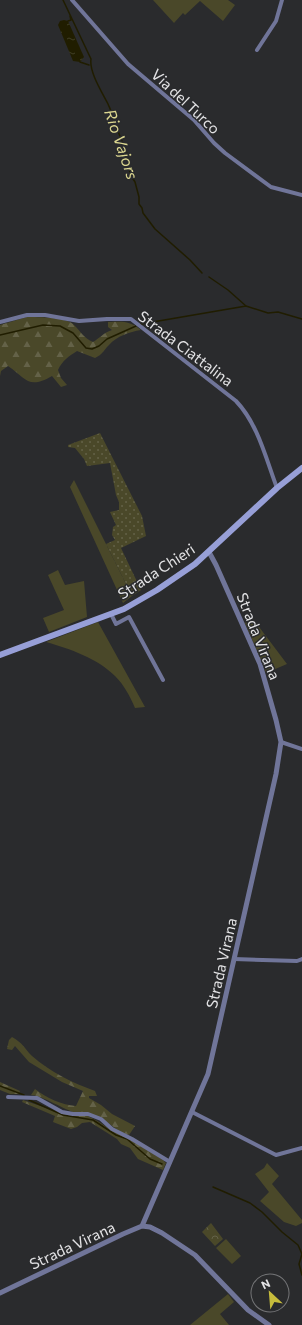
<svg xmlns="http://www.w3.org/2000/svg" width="302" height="1325" viewBox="0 0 302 1325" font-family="Commissioner,sans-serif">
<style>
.grass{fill:#4a4829}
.forest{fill:url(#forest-firs)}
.park{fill:url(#park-crowns)}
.garden{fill:url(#garden-dots)}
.water{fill:url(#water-ripples)}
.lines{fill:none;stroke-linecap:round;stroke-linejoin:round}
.stream{stroke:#201d00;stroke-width:1.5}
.minor{stroke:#707599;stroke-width:4}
.tertiary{stroke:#707599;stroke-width:5}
.secondary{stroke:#979fd7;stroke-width:6}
.labels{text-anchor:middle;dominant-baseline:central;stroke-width:3;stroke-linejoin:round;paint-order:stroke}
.street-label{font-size:15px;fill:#e3e3e5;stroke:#2a2b2d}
.water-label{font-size:16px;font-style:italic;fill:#dbd68f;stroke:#2a2b2d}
</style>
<defs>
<pattern id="forest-firs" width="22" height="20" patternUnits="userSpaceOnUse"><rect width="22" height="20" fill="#4a4829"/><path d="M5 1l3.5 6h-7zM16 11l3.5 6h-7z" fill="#646248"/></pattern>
<pattern id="park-crowns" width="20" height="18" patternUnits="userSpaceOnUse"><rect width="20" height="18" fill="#4a4829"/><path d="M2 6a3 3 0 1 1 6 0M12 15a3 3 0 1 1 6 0" fill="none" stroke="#646248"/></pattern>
<pattern id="garden-dots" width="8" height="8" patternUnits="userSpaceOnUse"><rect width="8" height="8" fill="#4a4829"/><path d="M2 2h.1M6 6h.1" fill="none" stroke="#646248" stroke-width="1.8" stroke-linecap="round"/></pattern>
<pattern id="water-ripples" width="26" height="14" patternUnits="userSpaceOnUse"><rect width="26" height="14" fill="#201d00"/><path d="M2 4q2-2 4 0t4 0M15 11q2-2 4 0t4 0" fill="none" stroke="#403e25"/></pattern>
</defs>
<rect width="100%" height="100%" fill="#2a2b2d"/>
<path class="grass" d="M 153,0 L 228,0 L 235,5 L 223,21 L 200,1 L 185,15 L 183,13 L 174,23 Z
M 74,480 L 132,596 L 123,603 L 70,487 Z
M 58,570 L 65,585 L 84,581 L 87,617 L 49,632 L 43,618 L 64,610 L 48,575 Z
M 253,619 L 287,664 L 266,673 L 261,660 L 245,623 Z
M 98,622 L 145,707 L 135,708 C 130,696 124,685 115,676 C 97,658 70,649 46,642 Z
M 267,1163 L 279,1176 L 272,1184 L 302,1220 L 302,1223 L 296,1226 L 284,1222 L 260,1201 L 269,1192 L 255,1174 L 264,1168 Z
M 226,1239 L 241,1256 L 232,1264 L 216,1248 Z
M 228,1294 L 234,1302 L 220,1314 L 229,1325 L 190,1325 Z"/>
<path class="forest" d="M 27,317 C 38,317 67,317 74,325 C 81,332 84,338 93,342 C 100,338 103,333 112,330 L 108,327 L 108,322 C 123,322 128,320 141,330 C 129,332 117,336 109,345 C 103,351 103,354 95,358 L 77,351 C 69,356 62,361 58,370 L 61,378 L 67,385 L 61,387 L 52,376 C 28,390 26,378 8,366 L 1,371 L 0,376 L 0,325 Z
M 12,1037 C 23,1043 24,1048 32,1056 C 50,1072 73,1083 95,1091 L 97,1096 L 89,1096 L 89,1098 L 101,1105 L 112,1114 L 135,1126 L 129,1135 C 116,1131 114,1126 103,1120 C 95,1115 82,1115 73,1112 C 62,1108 40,1095 31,1095 L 35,1089 C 46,1098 62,1105 76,1106 L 83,1091 L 62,1082 L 29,1062 L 15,1046 L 12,1050 L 7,1049 L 9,1040 Z
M 0,1082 L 20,1091 L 19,1094 L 10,1094 L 0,1090 Z
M 23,1100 L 55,1111 L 73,1116 L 86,1115 L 99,1122 L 111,1130 L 128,1138 L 163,1160 L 166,1163 L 163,1170 L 138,1159 L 130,1148 L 121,1144 L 117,1139 L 90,1122 L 82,1123 L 77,1127 L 71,1129 L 53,1122 L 55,1116 L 22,1102 Z"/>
<path class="park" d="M 211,1223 L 223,1239 L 215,1246 L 202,1232 Z"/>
<path class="garden" d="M 100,433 L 142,516 L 146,536 L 121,548 L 141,590 L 132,596 L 106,544 L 115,540 L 112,535 L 113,527 L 116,525 L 110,512 L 119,510 L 119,502 L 116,495 L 110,463 L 87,466 L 84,459 L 75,448 L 68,447 L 68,445 Z"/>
<path class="water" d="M 64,20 L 68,21 L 84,57 L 80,62 L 73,61 L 58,25 L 60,21 Z"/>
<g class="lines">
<path class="stream" d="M 63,0 L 91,59 C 89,72 102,92 108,104 C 110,109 112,111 112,116 L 127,154 L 130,174 L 135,182 L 139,197 L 139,204 L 142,208 L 143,213 L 155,229 L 190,260 L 202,273
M 68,21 L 71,20 L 70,16
M 80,62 L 89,65
M 209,277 L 228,290 L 246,306 L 268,313 L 278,312 L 302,319
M 141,324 L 246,306
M 0,335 L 43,325 L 60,326 L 73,333 L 86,348 L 92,349 L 99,346 L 107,339 L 136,326
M 0,1086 L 24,1095
M 29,1100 L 63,1115 L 93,1120 L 116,1135 L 127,1139 L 150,1159 L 162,1164
M 213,1187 L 250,1203 L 262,1212 L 282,1232 L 298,1245 L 302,1254 L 299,1264 L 302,1275"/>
<path class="minor" d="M 72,0 L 128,64 L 194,120 L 214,143 L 225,153 L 271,187 L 302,195
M 257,50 L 276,21 L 282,0
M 0,322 L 27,315 L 45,315 L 79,321 L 107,319 L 131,319 L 236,401 C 258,424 266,459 277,488
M 111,614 L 116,624 L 129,617 L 163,680
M 281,742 L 302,749
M 234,959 L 297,961 L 302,959
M 8,1097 L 37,1098 L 62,1112 L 73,1114 L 88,1114 L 101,1119 L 112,1129 L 132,1139 L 170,1162
M 192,1112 L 276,1155 L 302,1148"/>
<path class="tertiary" d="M 142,1226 L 208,1074 L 276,774 L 281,742 L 276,720 L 260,664 L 216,565 L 209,552
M 0,1293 L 123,1234 L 142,1226 L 150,1227 L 162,1233 L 195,1255 L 248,1310 L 269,1325"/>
<path class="secondary" d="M 0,655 L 124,609 L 157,590 L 195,564 L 277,488 L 302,468"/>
</g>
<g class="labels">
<g class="street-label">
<text transform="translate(186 101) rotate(43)">Via del Turco</text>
<text transform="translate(186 348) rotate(37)">Strada Ciattalina</text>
<text transform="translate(156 571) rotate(-33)">Strada Chieri</text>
<text transform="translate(259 636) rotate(68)">Strada Virana</text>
<text transform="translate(221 963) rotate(-77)">Strada Virana</text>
<text transform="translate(72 1245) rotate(-25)">Strada Virana</text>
</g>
<g class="water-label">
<text transform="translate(122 144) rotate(71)">Rio Vajors</text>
</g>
</g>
<g transform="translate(270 1293) rotate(334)"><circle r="19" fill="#2a2b2d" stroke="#747577"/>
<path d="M0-3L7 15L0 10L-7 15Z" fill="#c6bc3c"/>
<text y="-6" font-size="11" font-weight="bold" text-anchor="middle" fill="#e3e3e5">N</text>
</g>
</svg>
